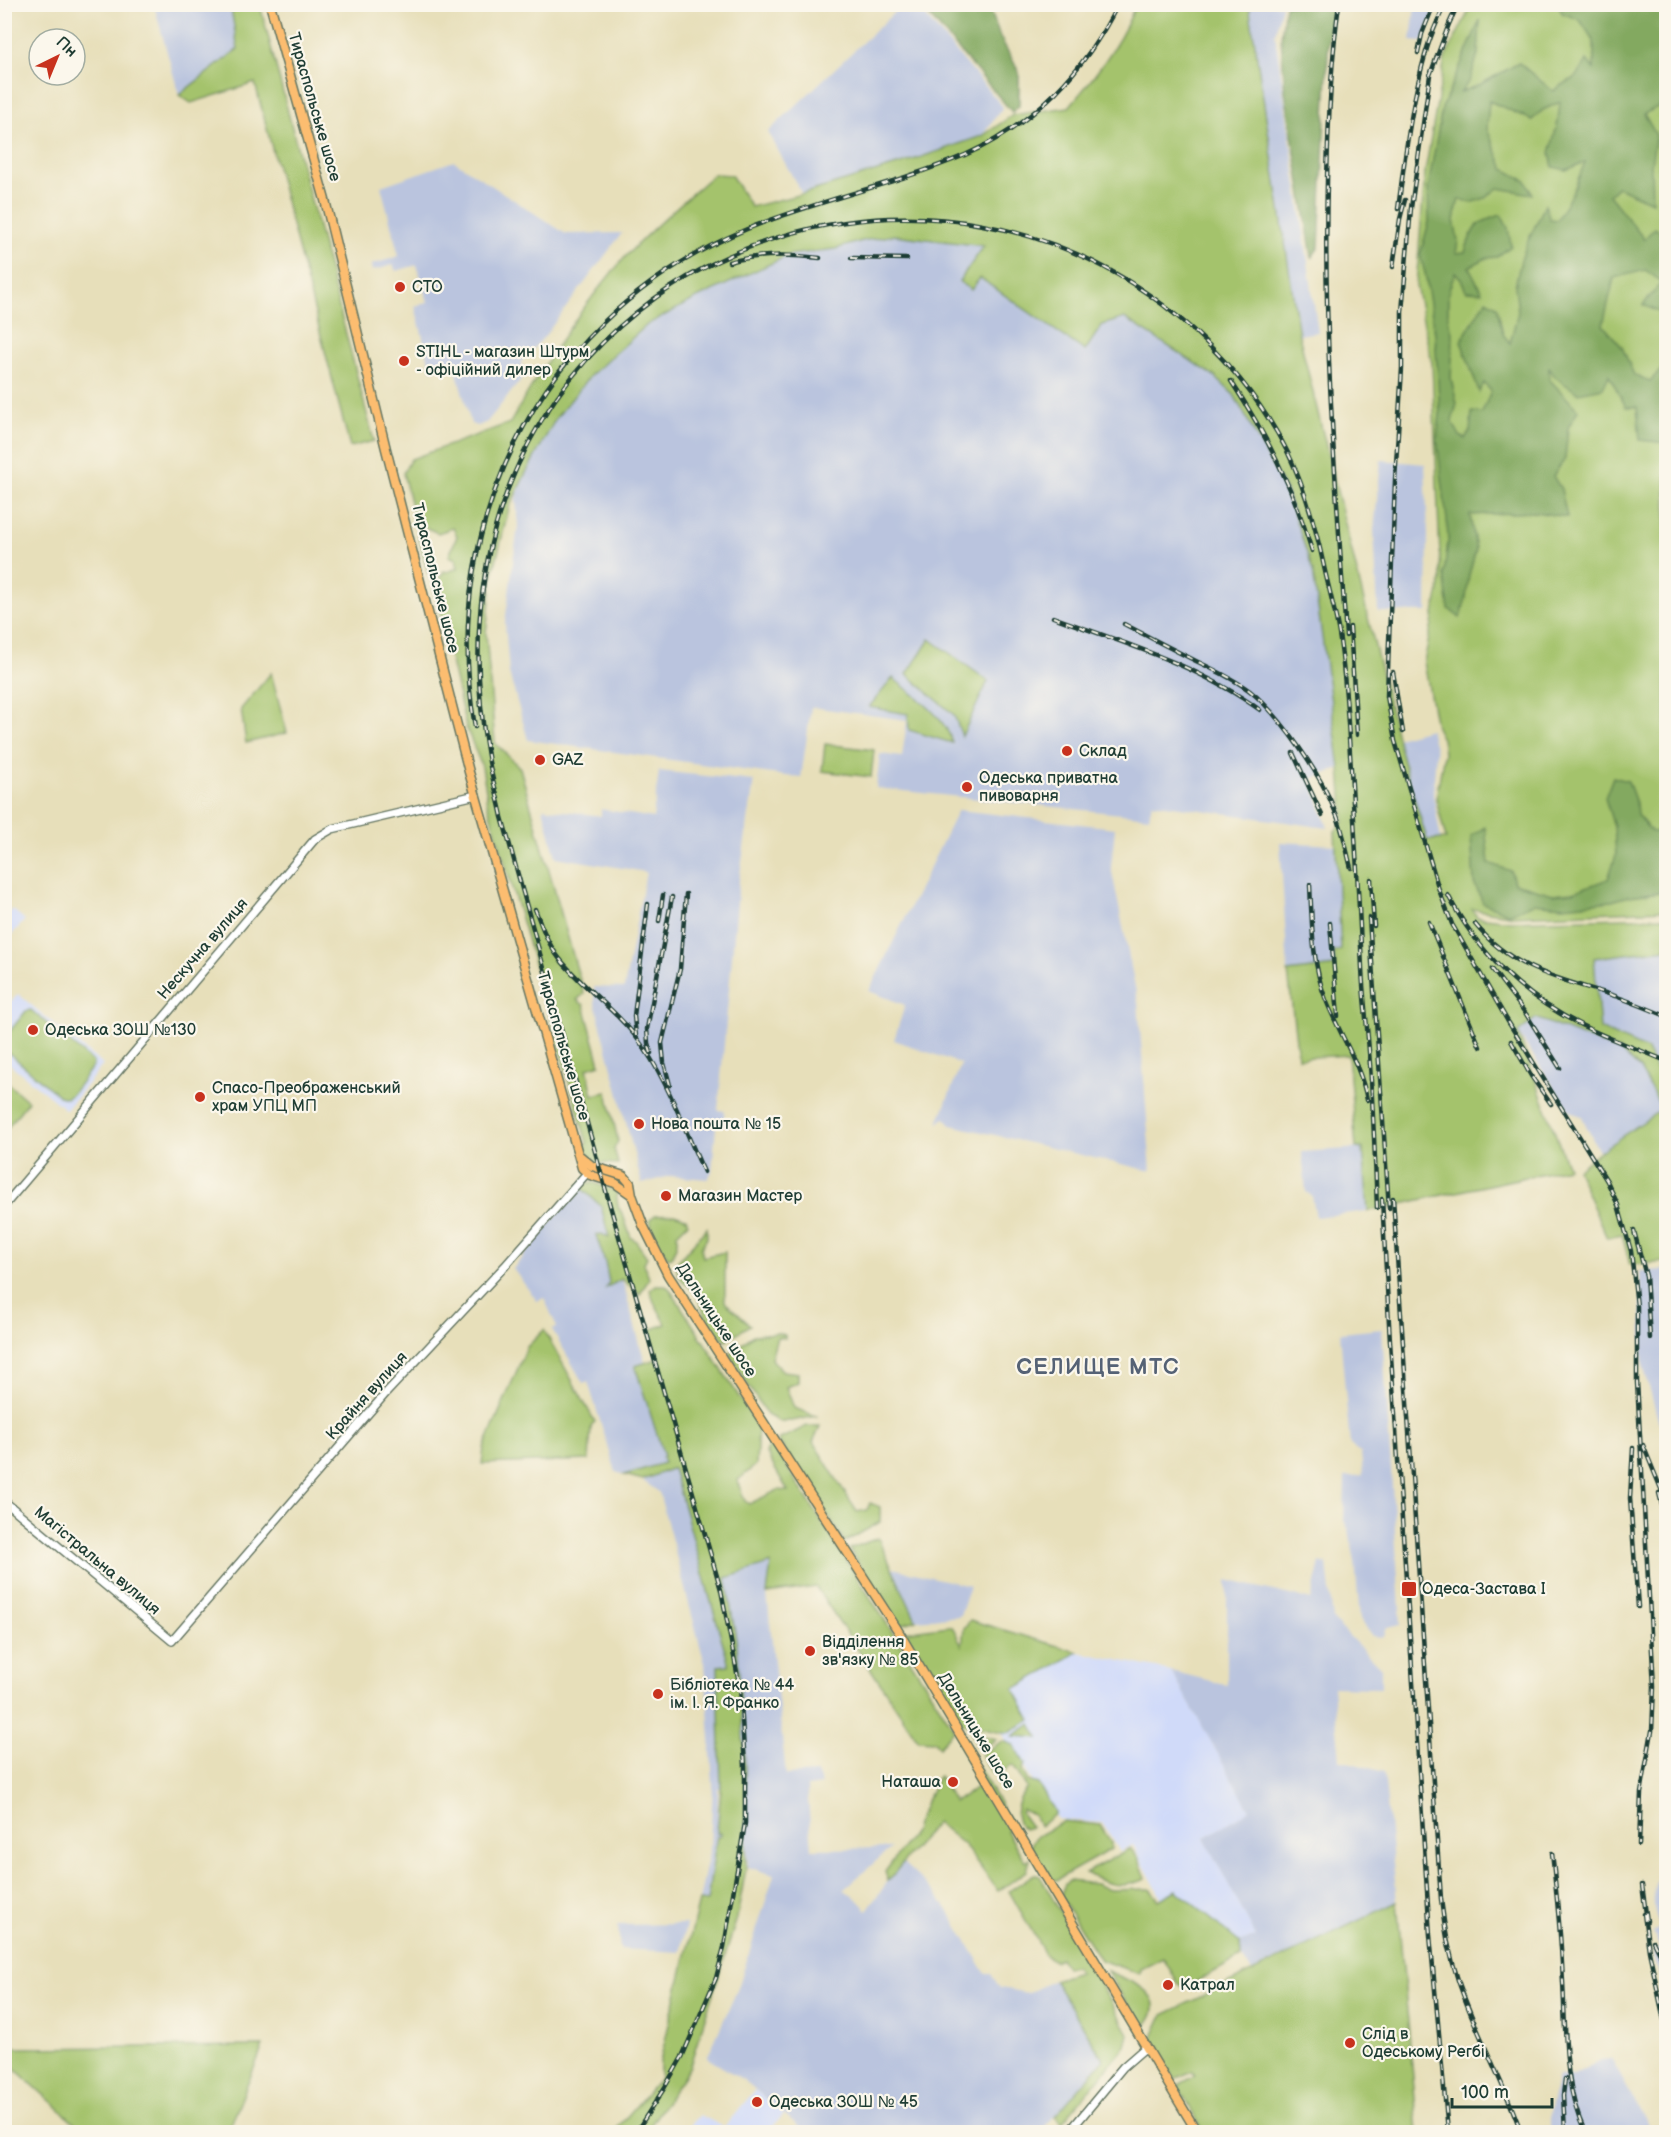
<svg xmlns="http://www.w3.org/2000/svg" width="1671" height="2137" viewBox="0 0 1671 2137" font-family="'Balsamiq Sans',sans-serif">
<style>
.built{fill:#d0daf9}
.industrial{fill:#bac4de}
.green{fill:#a4c36c;stroke:#628050;stroke-width:1.5}
.forest{fill:#83a960;stroke:#51734a;stroke-width:1.5;fill-rule:evenodd}
.lines{fill:none;stroke-linecap:round;stroke-linejoin:round}
.minor-casing{stroke:#657663;stroke-width:10}
.major-casing{stroke:#657663;stroke-width:11}
.minor{stroke:#fff;stroke-width:7}
.major{stroke:#fcbd6f;stroke-width:8}
.rail-casing{stroke:#1f3d34;stroke-width:4.5}
.rail{stroke:#fbf7ec;stroke-width:2;stroke-dasharray:7;stroke-linecap:butt}
.poi-dot{fill:#c8321e;stroke:#fbf7ec;stroke-width:2}
.labels{text-anchor:middle;dominant-baseline:central;stroke-width:4.5;stroke-linejoin:round;paint-order:stroke}
.street-label{font-size:16px;fill:#1f3d34;stroke:#fbf7ec}
.poi-label{font-size:16px;fill:#1f3d34;stroke:#fbf7ec;text-anchor:start}
.district-label{font-size:22px;font-weight:bold;letter-spacing:1.5px;fill:#556275;stroke:#fbf7ec}
</style>
<rect width="100%" height="100%" fill="#fbf7ec"/>
<filter id="ink" filterUnits="userSpaceOnUse"><feTurbulence type="fractalNoise" baseFrequency=".0167" numOctaves="2"/><feDisplacementMap in="SourceGraphic" scale="12" xChannelSelector="R" yChannelSelector="G"/><feConvolveMatrix kernelMatrix="1 2 1 2 8 2 1 2 1" color-interpolation-filters="sRGB"/></filter>
<filter id="wash" filterUnits="userSpaceOnUse"><feTurbulence type="fractalNoise" baseFrequency=".008" numOctaves="4" result="noise"/><feDisplacementMap in="SourceGraphic" scale="24" xChannelSelector="R" yChannelSelector="G"/><feGaussianBlur stdDeviation="1.35" result="paint"/><feColorMatrix in="noise" values="0 0 0 0 0 0 0 0 0 0 0 0 0 0 0 0 0 1.4 0 .05"/><feComposite in="paint" operator="in"/></filter>
<g filter="url(#wash)">
<rect width="100%" height="100%" fill="#e7dfba"/>
<path class="built" d="M 12,909 L 25,920 L 5,942 L 5,911 L 8,914 Z
M 18,994 L 103,1065 L 66,1110 L 5,1060 L 4,995 L 12,1001 Z
M 1078,1652 L 1171,1671 L 1250,1810 L 1204,1838 L 1256,1936 L 1240,1943 L 1176,1890 L 1162,1899 L 1133,1845 L 1120,1851 L 1102,1823 L 1057,1819 L 984,1706 Z
M 755,2090 L 784,2114 L 768,2132 L 684,2132 L 700,2115 L 724,2127 Z"/>
<path class="industrial" d="M 154,5 L 230,5 L 238,49 L 179,95 Z
M 902,5 L 916,5 L 1003,107 L 982,136 L 907,162 L 802,194 L 768,132 Z
M 1249,5 L 1282,5 L 1275,34 L 1318,332 L 1299,335 Z
M 1415,5 L 1438,5 L 1422,42 L 1411,41 Z
M 454,161 L 566,234 L 622,233 L 544,337 L 520,363 L 528,371 L 487,422 L 478,426 L 471,424 L 454,362 L 431,370 L 415,306 L 428,302 L 417,265 L 396,271 L 393,265 L 372,271 L 371,265 L 399,256 L 381,186 Z
M 894,235 L 985,246 L 959,281 L 971,290 L 980,278 L 1085,351 L 1102,325 L 1125,318 L 1213,375 L 1234,395 L 1287,493 L 1313,571 L 1340,768 L 1311,779 L 1328,828 L 1152,803 L 1149,817 L 876,788 L 880,754 L 902,757 L 907,720 L 811,707 L 801,778 L 528,740 L 509,673 L 505,623 L 518,526 L 516,498 L 526,473 L 556,418 L 591,375 L 648,324 L 697,298 L 789,255 L 835,249 L 862,241 Z
M 1381,460 L 1425,464 L 1428,534 L 1427,612 L 1378,612 L 1374,530 Z
M 1430,729 L 1436,752 L 1433,794 L 1441,840 L 1427,841 L 1397,738 Z
M 659,771 L 754,781 L 739,881 L 718,1110 L 725,1111 L 722,1126 L 716,1126 L 712,1171 L 708,1179 L 670,1176 L 642,1184 L 595,1003 L 594,987 L 624,988 L 646,872 L 556,857 L 543,808 L 601,816 L 601,809 L 653,818 Z
M 958,810 L 1115,828 L 1111,867 L 1138,1002 L 1151,1171 L 951,1125 L 945,1118 L 938,1123 L 961,1064 L 894,1040 L 905,1005 L 869,991 Z
M 1280,842 L 1335,845 L 1341,950 L 1335,966 L 1288,972 Z
M 1666,949 L 1666,1091 L 1647,1050 L 1600,1029 L 1594,958 Z
M 1536,1018 L 1620,1051 L 1640,1069 L 1662,1109 L 1599,1152 L 1582,1117 L 1569,1110 L 1518,1033 Z
M 1363,1148 L 1368,1211 L 1316,1217 L 1312,1196 L 1306,1192 L 1302,1152 Z
M 579,1186 L 601,1206 L 610,1238 L 596,1236 L 605,1262 L 609,1283 L 606,1287 L 622,1279 L 645,1363 L 636,1366 L 664,1456 L 662,1457 L 664,1463 L 624,1475 L 616,1472 L 588,1382 L 583,1383 L 552,1329 L 557,1327 L 544,1298 L 537,1301 L 513,1269 Z
M 1666,1270 L 1666,1424 L 1664,1421 L 1659,1423 L 1643,1365 L 1640,1271 Z
M 1382,1329 L 1401,1625 L 1387,1627 L 1384,1637 L 1372,1636 L 1360,1619 L 1355,1562 L 1349,1530 L 1344,1521 L 1345,1477 L 1363,1475 L 1361,1453 L 1350,1445 L 1340,1333 Z
M 673,1468 L 729,1665 L 718,1666 L 721,1788 L 718,1788 L 717,1833 L 721,1833 L 721,1836 L 716,1837 L 707,1903 L 699,1901 L 710,1847 L 713,1785 L 705,1664 L 659,1492 L 643,1481 Z
M 1320,1562 L 1327,1564 L 1333,1620 L 1381,1668 L 1381,1688 L 1333,1687 L 1340,1760 L 1384,1772 L 1397,1902 L 1252,1971 L 1240,1955 L 1240,1943 L 1256,1936 L 1204,1838 L 1250,1810 L 1171,1671 L 1227,1685 L 1227,1580 L 1311,1600 Z
M 771,1563 L 767,1594 L 786,1775 L 817,1773 L 822,1785 L 807,1787 L 812,1849 L 891,1848 L 843,1890 L 853,1895 L 867,1910 L 902,1862 L 936,1894 L 947,1909 L 986,1974 L 991,1974 L 1000,1988 L 1028,1993 L 1054,1980 L 1104,2061 L 1040,2132 L 799,2132 L 802,2129 L 745,2081 L 707,2058 L 738,1988 L 774,1875 L 748,1867 L 737,1646 L 726,1578 Z
M 892,1568 L 970,1586 L 960,1616 L 916,1620 Z
M 1666,1865 L 1666,1998 L 1653,1951 L 1660,1947 L 1652,1932 L 1659,1928 L 1653,1903 L 1655,1889 L 1657,1880 Z
M 686,1924 L 680,1952 L 620,1949 L 618,1925 Z
M 1611,2059 L 1652,2132 L 1550,2132 L 1550,2114 L 1558,2076 L 1572,2076 L 1601,2060 Z"/>
<path class="green" d="M 260,5 L 374,441 L 350,447 L 255,83 L 191,103 L 179,95 L 238,49 L 231,9 Z
M 1135,5 L 1249,5 L 1299,335 L 1403,761 L 1427,840 L 1446,839 L 1436,799 L 1444,753 L 1442,739 L 1436,727 L 1424,662 L 1441,580 L 1432,363 L 1416,286 L 1425,172 L 1445,58 L 1472,5 L 1666,5 L 1666,910 L 1514,916 L 1472,909 L 1477,917 L 1511,921 L 1666,917 L 1666,949 L 1594,958 L 1600,1029 L 1647,1050 L 1666,1091 L 1666,1262 L 1630,1265 L 1622,1234 L 1607,1238 L 1577,1170 L 1599,1152 L 1662,1109 L 1640,1069 L 1620,1051 L 1536,1018 L 1518,1033 L 1568,1168 L 1368,1211 L 1363,1148 L 1356,1148 L 1348,1055 L 1298,1058 L 1288,972 L 1335,966 L 1334,952 L 1341,950 L 1335,831 L 1344,822 L 1340,768 L 1313,571 L 1287,493 L 1234,395 L 1213,375 L 1125,318 L 1102,325 L 1085,351 L 980,278 L 971,290 L 959,281 L 984,246 L 894,235 L 862,241 L 835,249 L 789,255 L 697,298 L 648,324 L 591,375 L 556,418 L 526,473 L 509,508 L 493,573 L 486,633 L 495,743 L 520,768 L 584,994 L 577,1000 L 584,1005 L 600,1064 L 587,1068 L 593,1095 L 607,1092 L 618,1141 L 614,1149 L 618,1164 L 597,1163 L 583,1149 L 587,1143 L 486,799 L 487,796 L 482,767 L 466,727 L 434,587 L 444,571 L 447,572 L 458,568 L 456,559 L 449,556 L 457,536 L 453,528 L 438,533 L 415,523 L 403,473 L 411,459 L 510,423 C 544,363 581,306 627,255 C 654,226 685,200 714,174 L 731,175 L 751,207 L 802,194 L 907,162 L 982,136 L 1013,115 L 1069,107 C 1093,79 1124,39 1135,5 Z
M 418,535 C 427,545 434,561 428,574 Z
M 930,639 L 988,681 L 962,736 L 954,715 L 907,674 Z
M 271,673 L 287,733 L 246,743 L 241,709 Z
M 893,678 C 912,694 948,718 952,743 L 909,730 L 908,714 L 869,707 Z
M 825,744 L 874,750 L 871,777 L 822,771 Z
M 31,1010 L 93,1062 L 93,1066 L 72,1094 L 66,1098 L 59,1096 L 5,1050 L 5,1037 L 26,1011 Z
M 5,1081 L 28,1101 L 5,1131 Z
M 592,1182 L 616,1191 L 618,1207 L 623,1215 L 631,1238 L 635,1240 L 647,1257 L 644,1263 L 649,1279 L 640,1294 L 622,1279 L 606,1288 L 609,1282 L 605,1262 L 596,1235 L 601,1234 L 609,1237 L 601,1206 L 579,1186 Z
M 674,1214 L 686,1218 L 688,1223 L 677,1234 L 677,1243 L 672,1257 L 668,1258 L 653,1234 L 650,1220 L 655,1215 Z
M 707,1228 L 707,1238 L 701,1248 L 703,1257 L 725,1252 L 725,1302 L 750,1325 L 726,1340 C 705,1329 707,1316 698,1297 C 691,1282 675,1284 677,1262 Z
M 656,1285 L 664,1285 L 669,1288 L 758,1426 L 756,1465 L 737,1481 L 745,1501 L 749,1504 L 778,1490 L 788,1491 L 766,1453 L 769,1446 L 773,1445 L 954,1729 L 939,1748 L 934,1741 L 918,1740 L 816,1587 L 767,1594 L 771,1563 L 726,1578 L 737,1646 L 745,1766 L 746,1868 L 737,1918 L 689,2068 L 646,2132 L 614,2132 L 660,2078 L 660,2061 L 699,1901 L 707,1902 L 717,1836 L 721,1835 L 721,1833 L 717,1833 L 721,1788 L 718,1666 L 729,1665 L 673,1468 L 643,1480 L 624,1475 L 664,1463 L 662,1457 L 664,1456 L 635,1366 L 657,1359 L 650,1330 L 666,1324 L 654,1302 L 650,1290 Z
M 544,1330 L 595,1422 L 591,1427 L 589,1460 L 482,1464 L 484,1448 L 527,1347 Z
M 777,1333 L 785,1335 L 785,1338 L 777,1337 L 771,1359 L 783,1371 L 798,1373 L 798,1382 L 786,1387 L 794,1408 L 816,1416 L 792,1421 L 778,1421 L 767,1415 L 729,1355 L 753,1335 Z
M 807,1426 L 820,1426 L 813,1442 L 857,1512 L 867,1510 L 870,1503 L 880,1507 L 880,1522 L 845,1542 L 778,1440 Z
M 878,1538 L 916,1620 L 899,1625 L 849,1549 Z
M 970,1620 L 1078,1652 L 1014,1689 L 1031,1720 L 1007,1733 L 960,1723 L 903,1632 L 949,1626 L 953,1628 L 962,1645 L 964,1628 Z
M 1031,1724 L 1039,1738 L 1013,1736 Z
M 971,1733 L 997,1739 L 980,1750 Z
M 1003,1741 L 1014,1745 L 1025,1764 L 1022,1770 L 1028,1781 L 1038,1784 L 1055,1811 L 1055,1814 L 1040,1826 L 1033,1814 L 1022,1810 L 1021,1813 L 1031,1827 L 1024,1829 C 1010,1820 1018,1798 1027,1788 L 1013,1765 L 1005,1770 L 991,1772 L 981,1754 Z
M 978,1767 L 1012,1825 L 1007,1831 L 1025,1862 L 1030,1859 L 1027,1871 L 998,1891 L 964,1845 L 936,1822 L 888,1881 L 885,1872 L 914,1832 L 916,1824 L 937,1778 L 939,1776 L 954,1802 L 978,1787 L 972,1775 Z
M 1064,1821 L 1100,1825 L 1111,1843 L 1111,1849 L 1056,1880 L 1051,1880 L 1030,1846 L 1037,1836 Z
M 1130,1848 L 1139,1859 L 1146,1879 C 1121,1889 1109,1886 1086,1873 Z
M 1034,1874 L 1040,1876 L 1129,2034 L 1126,2046 L 1062,2123 L 1055,2116 L 1104,2060 L 1054,1980 L 1079,1972 L 1075,1966 L 1066,1968 L 1060,1958 L 1054,1961 L 1046,1956 L 1009,1891 Z
M 1069,1881 L 1096,1884 L 1109,1890 L 1150,1889 L 1159,1900 L 1176,1890 L 1240,1943 L 1241,1957 L 1185,1988 L 1178,1983 L 1163,1958 L 1141,1969 L 1140,1974 L 1100,1960 L 1060,1896 L 1065,1884 Z
M 1397,1902 L 1418,2132 L 1204,2132 L 1179,2088 L 1180,2084 L 1195,2076 L 1193,2071 L 1174,2079 L 1150,2043 L 1163,2015 Z
M 1107,1971 C 1123,1978 1161,1990 1153,2013 C 1151,2019 1146,2025 1143,2030 Z
M 263,2046 L 228,2132 L 85,2132 L 14,2068 L 9,2054 L 15,2048 Z"/>
<path class="forest" d="M 920,5 L 989,5 L 1000,37 L 1019,72 L 1019,106 L 1012,112 Z
M 1285,5 L 1333,5 L 1329,29 L 1319,247 L 1312,257 L 1285,92 L 1281,38 Z
M 1558,5 L 1666,5 L 1666,106 L 1663,104 L 1644,114 L 1656,135 L 1651,164 L 1652,202 L 1618,187 L 1609,195 L 1644,239 L 1655,228 L 1666,236 L 1666,315 L 1643,305 L 1662,282 L 1645,270 L 1614,278 L 1603,325 L 1622,347 L 1634,375 L 1650,381 L 1662,369 L 1666,361 L 1666,443 L 1640,440 L 1637,407 L 1626,407 L 1609,375 L 1603,388 L 1578,393 L 1555,377 L 1549,368 L 1549,379 L 1578,410 L 1568,428 L 1565,459 L 1553,476 L 1561,489 L 1567,517 L 1535,512 L 1470,515 L 1476,549 L 1469,575 L 1466,598 L 1460,618 L 1449,609 L 1444,575 L 1448,541 L 1447,520 L 1437,439 L 1440,414 L 1435,334 L 1425,273 L 1420,255 L 1429,222 L 1428,188 L 1442,108 L 1480,20 L 1478,54 L 1470,80 L 1461,92 L 1479,85 L 1519,63 L 1553,91 L 1577,76 L 1587,60 L 1594,69 L 1594,41 L 1580,20 L 1562,13 ZM 1489,101 L 1532,120 L 1543,110 L 1560,102 L 1558,121 L 1550,153 L 1553,167 L 1566,170 L 1585,162 L 1575,187 L 1557,220 L 1550,219 L 1545,205 L 1527,243 L 1521,260 L 1515,286 L 1518,312 L 1510,343 L 1503,334 L 1497,306 L 1486,300 L 1461,341 L 1479,392 L 1484,383 L 1491,391 L 1482,413 L 1472,412 L 1470,431 L 1465,439 L 1460,436 L 1452,421 L 1457,404 L 1451,379 L 1453,336 L 1448,319 L 1448,293 L 1455,272 L 1461,279 L 1466,291 L 1482,292 L 1469,267 L 1486,258 L 1497,257 L 1511,246 L 1508,228 L 1501,215 C 1474,223 1474,226 1465,252 L 1456,253 L 1458,241 L 1454,220 L 1459,199 L 1471,203 L 1485,198 L 1498,188 L 1532,194 L 1526,181 L 1504,169 L 1487,129 Z
M 1613,777 L 1628,781 L 1636,803 L 1637,815 L 1652,832 L 1666,830 L 1666,885 L 1661,892 L 1629,896 L 1612,901 L 1563,906 L 1533,903 L 1509,914 L 1483,903 L 1474,883 L 1471,836 L 1485,827 L 1489,863 L 1511,871 L 1514,883 L 1553,894 L 1573,892 L 1608,879 L 1616,855 L 1614,827 L 1605,798 Z"/>
</g>
<g filter="url(#ink)">
<g class="lines">
<defs>
<path id="minor" d="M 4,1206 L 315,839 L 332,829 L 476,795
M 4,1501 L 172,1641 L 386,1393 L 505,1266 L 587,1173
M 1069,2132 L 1123,2067 L 1146,2047"/>
<path id="major" d="M 270,4 L 325,200 L 386,449 L 469,772 L 582,1168 L 590,1175 L 615,1183 L 632,1195
M 580,1156 L 592,1166 L 624,1176 L 630,1183 L 632,1195 L 643,1225 L 668,1275 L 897,1629 L 1197,2132"/>
</defs>
<use href="#minor" class="minor-casing"/>
<use href="#major" class="major-casing"/>
<use href="#minor" class="minor"/>
<use href="#major" class="major"/>
<defs>
<path id="rail" d="M 1339,4 C 1331,63 1328,123 1327,182 C 1323,334 1336,485 1346,636
M 1458,4 L 1449,24 L 1430,75 L 1411,208 L 1402,312 L 1402,368 L 1395,480 L 1387,696 L 1395,741 L 1439,890 L 1452,924 L 1507,1020 L 1607,1181 L 1618,1205 L 1631,1251 L 1637,1306 L 1637,1382 L 1654,1687 L 1652,1731 L 1641,1793 L 1639,1845
M 1418,53 L 1422,34 L 1434,4
M 1398,209 C 1405,157 1411,103 1426,52 C 1430,36 1438,20 1445,4
M 851,258 L 907,259
M 729,262 C 759,254 789,254 820,258
M 1393,267 L 1400,219 L 1405,200
M 1231,381 C 1267,436 1293,487 1312,551
M 1053,617 C 1124,643 1198,665 1260,710
M 1124,624 C 1147,636 1170,648 1194,660 C 1213,669 1233,678 1250,691 C 1280,715 1321,775 1335,811 C 1343,829 1346,849 1351,868
M 1350,627 L 1357,735
M 1393,672 L 1403,732
M 475,727 C 459,637 469,549 505,465 C 552,356 637,275 747,229 C 818,200 894,185 965,155 C 1033,125 1085,71 1118,4
M 1293,753 L 1322,815
M 1371,879 L 1374,926
M 1310,885 C 1312,923 1312,964 1326,1000 C 1339,1033 1361,1065 1367,1100
M 1448,895 C 1477,952 1524,997 1581,1025 C 1609,1039 1638,1049 1666,1061
M 535,909 C 541,925 548,944 559,958 C 582,987 614,1008 636,1037 C 667,1077 683,1127 704,1172
M 1369,918 L 1389,1208
M 659,921 L 663,895
M 1429,922 L 1480,1047
M 1330,923 L 1338,1016
M 1475,924 C 1513,971 1561,979 1615,996 C 1632,1002 1649,1009 1666,1016
M 1492,969 L 1526,1014 L 1560,1068
M 636,1036 L 634,1016 L 648,904
M 1511,1041 L 1531,1076 L 1551,1104
M 651,1053 L 648,1043 L 647,1029 L 672,897
M 670,1085 L 664,1063 L 662,1043 L 680,969 L 686,894
M 1393,1198 L 1441,1899 C 1444,1926 1449,1953 1458,1980 C 1475,2032 1503,2080 1521,2132
M 1382,1199 L 1390,1341 L 1430,1935 L 1448,2132
M 1634,1231 L 1646,1276 L 1650,1338
M 1643,1445 L 1666,1501
M 1633,1448 L 1630,1498 L 1638,1607
M 1659,1493 L 1666,1522
M 1552,1853 C 1557,1896 1561,1939 1563,1982 C 1566,2032 1563,2086 1585,2132
M 1642,1885 L 1647,1921
M 1644,1914 L 1649,1951 L 1666,2029
M 1653,1941 L 1666,1967
M 1565,2079 L 1563,2095 L 1565,2132
M 636,2132 L 665,2087 L 682,2057 L 716,1978 L 724,1947 L 745,1823 L 745,1766 L 740,1688 L 721,1590 L 611,1209 L 502,817 C 498,796 491,776 488,756 C 474,680 475,602 495,528 C 579,230 940,121 1177,316 C 1222,353 1262,401 1288,453 C 1305,488 1315,525 1323,562 C 1328,586 1335,610 1339,634 C 1346,678 1348,724 1351,769 C 1355,835 1359,901 1362,968 C 1363,995 1367,1023 1369,1051 C 1373,1103 1375,1156 1377,1208"/>
</defs>
<use href="#rail" class="rail-casing"/>
<use href="#rail" class="rail"/>
</g>
</g>
<g class="poi-dot">
<circle cx="400" cy="287" r="6"/>
<circle cx="404" cy="361" r="6"/>
<circle cx="1067" cy="751" r="6"/>
<circle cx="540" cy="760" r="6"/>
<circle cx="967" cy="787" r="6"/>
<circle cx="33" cy="1030" r="6"/>
<circle cx="200" cy="1097" r="6"/>
<circle cx="639" cy="1124" r="6"/>
<circle cx="666" cy="1196" r="6"/>
<rect x="1401" y="1581" width="16" height="16" rx="3"/>
<circle cx="810" cy="1651" r="6"/>
<circle cx="658" cy="1694" r="6"/>
<circle cx="953" cy="1782" r="6"/>
<circle cx="1168" cy="1985" r="6"/>
<circle cx="1350" cy="2043" r="6"/>
<circle cx="757" cy="2102" r="6"/>
</g>
<g class="labels">
<g class="street-label">
<text transform="translate(314 107) rotate(74)">Тираспольське шосе</text>
<text transform="translate(435 578) rotate(76)">Тираспольське шосе</text>
<text transform="translate(203 949) rotate(-49)">Нескучна вулиця</text>
<text transform="translate(563 1046) rotate(74)">Тираспольське шосе</text>
<text transform="translate(716 1320) rotate(57)">Дальницьке шосе</text>
<text transform="translate(367 1396) rotate(-48)">Крайня вулиця</text>
<text transform="translate(97 1561) rotate(40)">Магістральна вулиця</text>
<text transform="translate(976 1731) rotate(59)">Дальницьке шосе</text>
</g>
<g class="poi-label">
<text x="412" y="287">СТО</text>
<text x="416" y="352">STIHL - магазин Штурм<tspan x="416" dy="18">- офіційний дилер</tspan></text>
<text x="1079" y="751">Склад</text>
<text x="552" y="760">GAZ</text>
<text x="979" y="778">Одеська приватна<tspan x="979" dy="18">пивоварня</tspan></text>
<text x="45" y="1030">Одеська ЗОШ №130</text>
<text x="212" y="1088">Спасо-Преображенський<tspan x="212" dy="18">храм УПЦ МП</tspan></text>
<text x="651" y="1124">Нова пошта № 15</text>
<text x="678" y="1196">Магазин Мастер</text>
<text x="1422" y="1589">Одеса-Застава I</text>
<text x="822" y="1642">Відділення<tspan x="822" dy="18">зв'язку № 85</tspan></text>
<text x="670" y="1685">Бібліотека № 44<tspan x="670" dy="18">ім. І. Я. Франко</tspan></text>
<text x="941" y="1782" text-anchor="end">Наташа</text>
<text x="1180" y="1985">Катрал</text>
<text x="1362" y="2034">Слід в<tspan x="1362" dy="18">Одеському Регбі</tspan></text>
<text x="769" y="2102">Одеська ЗОШ № 45</text>
</g>
<g class="district-label">
<text x="1098" y="1367">CЕЛИЩЕ МТС</text>
</g>
</g>
<rect width="1671" height="2137" fill="none" stroke="#fbf7ec" stroke-width="24"/>
<g transform="translate(57 57) rotate(43)"><circle r="28" fill="#fbf7ec" stroke="#a3ada2" stroke-width="1.5"/>
<path d="M0-4.5L10 22L0 15L-10 22Z" fill="#c8321e"/>
<text y="-9" font-size="16" font-weight="bold" text-anchor="middle" fill="#1f3d34">Пн</text>
</g>
<path d="M1452 2098v9h100v-9" fill="none" stroke="#1f3d34" stroke-width="3"/>
<text x="1461" y="2098" font-size="18" fill="#1f3d34" stroke="#fbf7ec" stroke-width="4.5" paint-order="stroke">100 m</text>
</svg>
